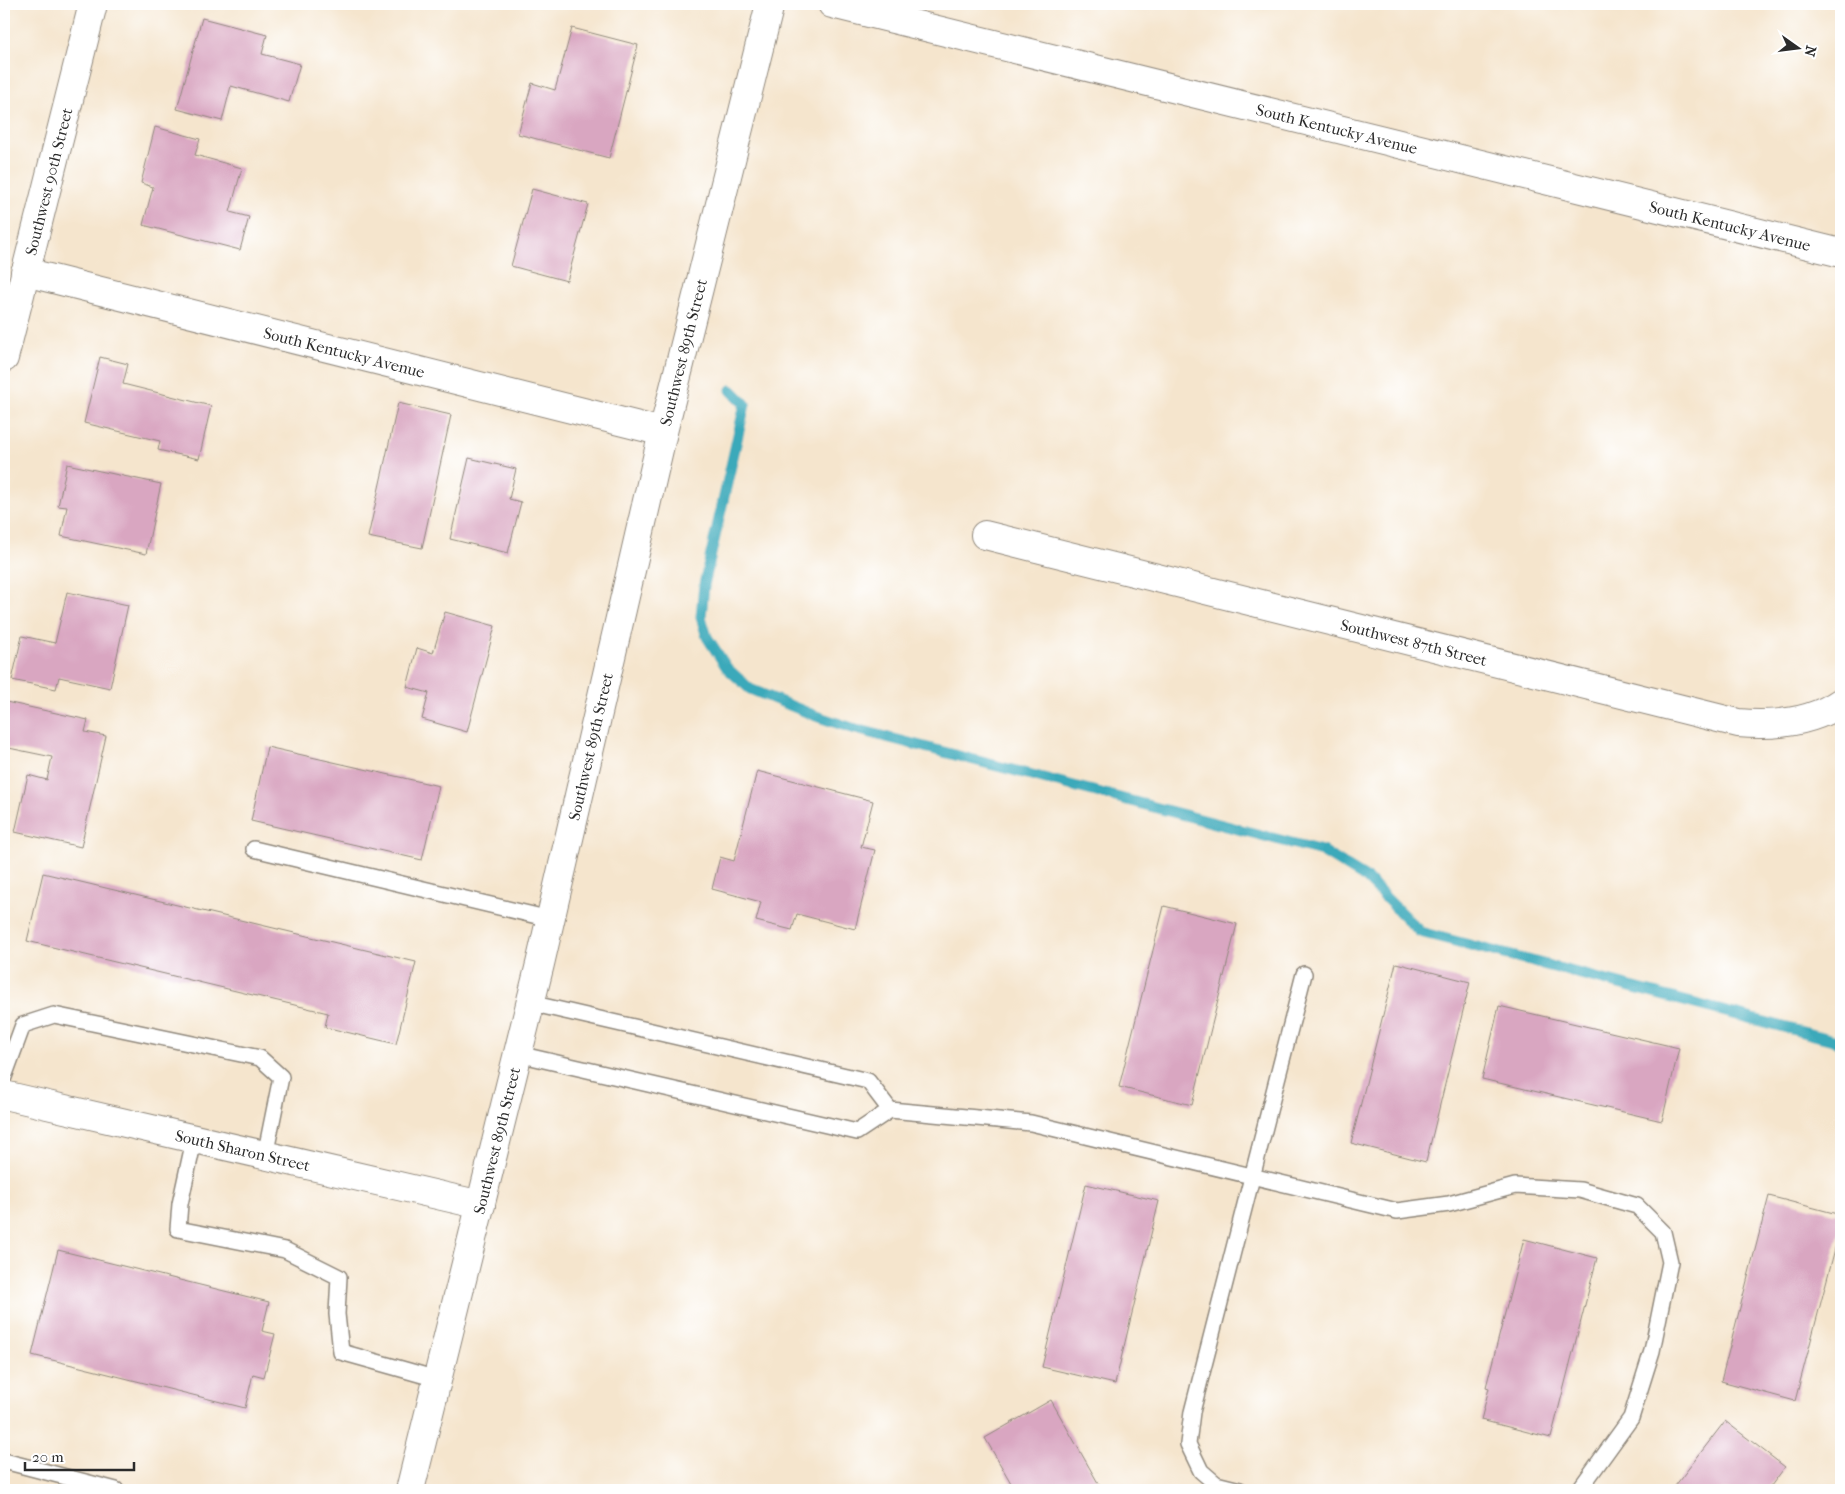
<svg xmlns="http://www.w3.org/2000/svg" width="1845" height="1494" viewBox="0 0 1845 1494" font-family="'IM FELL French Canon',serif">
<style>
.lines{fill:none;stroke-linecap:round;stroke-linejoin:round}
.stream{stroke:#3ba9ba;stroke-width:11}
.building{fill:#d9a6c1}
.service-casing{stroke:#90887c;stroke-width:18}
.minor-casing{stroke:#90887c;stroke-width:30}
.secondary-casing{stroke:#90887c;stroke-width:30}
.service{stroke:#fff;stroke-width:15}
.minor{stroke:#fff;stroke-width:28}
.secondary{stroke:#fff;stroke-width:28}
.labels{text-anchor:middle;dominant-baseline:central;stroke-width:4;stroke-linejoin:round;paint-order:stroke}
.street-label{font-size:16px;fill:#2b2b2b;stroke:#fff}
</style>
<rect width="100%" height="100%" fill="#fff"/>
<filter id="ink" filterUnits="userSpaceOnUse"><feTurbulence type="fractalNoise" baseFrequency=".02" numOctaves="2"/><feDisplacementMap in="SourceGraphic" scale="10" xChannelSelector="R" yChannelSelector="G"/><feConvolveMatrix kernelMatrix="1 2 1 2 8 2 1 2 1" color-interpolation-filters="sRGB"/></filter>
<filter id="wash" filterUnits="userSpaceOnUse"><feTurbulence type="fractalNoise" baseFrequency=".0096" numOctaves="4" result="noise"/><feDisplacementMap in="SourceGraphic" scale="20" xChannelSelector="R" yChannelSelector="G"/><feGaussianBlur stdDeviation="1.12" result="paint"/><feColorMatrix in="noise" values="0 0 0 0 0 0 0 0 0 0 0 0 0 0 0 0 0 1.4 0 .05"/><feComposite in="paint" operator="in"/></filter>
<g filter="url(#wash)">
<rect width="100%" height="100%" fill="#f5e5cd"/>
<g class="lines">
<path class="stream" d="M 731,390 L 745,404 L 704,585 L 701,617 L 707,637 L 727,668 L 750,689 L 816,716 L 852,728 L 1322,851 L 1366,878 L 1420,932 L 1833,1040 L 1841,1045"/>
</g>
<g id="blocks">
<path class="building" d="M 202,18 L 267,35 L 262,54 L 300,64 L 289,102 L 231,86 L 222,121 L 177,109 Z
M 572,28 L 638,45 L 609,158 L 518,134 L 532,83 L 555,90 Z
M 155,127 L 200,139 L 195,155 L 242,168 L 230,212 L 249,217 L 240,250 L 143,225 L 153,187 L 141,183 Z
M 532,189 L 588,204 L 567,281 L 511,266 Z
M 100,357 L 128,364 L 123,384 L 211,406 L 199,459 L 158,450 L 160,441 L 84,423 Z
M 398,403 L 451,415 L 422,548 L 368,537 Z
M 469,458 L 516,469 L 509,499 L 521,502 L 508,553 L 450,539 Z
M 67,464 L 161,484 L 146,554 L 61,536 L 67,507 L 58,506 Z
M 67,592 L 128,605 L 110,688 L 59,677 L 56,689 L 12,680 L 22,636 L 55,643 Z
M 445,612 L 495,626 L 467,732 L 422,719 L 429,693 L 407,687 L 417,648 L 433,653 Z
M 6,702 L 88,720 L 85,732 L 106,736 L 81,847 L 15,832 L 28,775 L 47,780 L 52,757 L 4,747 L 4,713 Z
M 267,747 L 439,786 L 422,860 L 251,821 Z
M 757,771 L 873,801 L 861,847 L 875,850 L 855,929 L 797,914 L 792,930 L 756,921 L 761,902 L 712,889 L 720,857 L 734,861 Z
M 43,873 L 416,962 L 396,1044 L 325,1027 L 328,1013 L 27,941 Z
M 1164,906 L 1237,924 L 1192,1105 L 1119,1087 Z
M 1396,963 L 1470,982 L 1426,1162 L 1351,1143 Z
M 1499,1006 L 1679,1048 L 1662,1121 L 1482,1079 Z
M 1086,1184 L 1159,1201 L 1115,1384 L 1042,1367 Z
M 1769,1196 L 1841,1215 L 1841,1226 L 1795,1401 L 1721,1381 Z
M 1524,1239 L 1597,1258 L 1551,1438 L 1481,1420 L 1489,1388 L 1486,1387 Z
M 58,1250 L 269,1302 L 262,1331 L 275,1334 L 264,1377 L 253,1374 L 245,1408 L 32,1355 Z
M 1051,1400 L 1102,1490 L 1015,1490 L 985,1438 Z
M 1725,1421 L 1785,1467 L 1768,1490 L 1672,1490 Z"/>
</g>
</g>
<g filter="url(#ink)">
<use href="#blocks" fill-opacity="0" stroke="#90887c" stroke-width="1"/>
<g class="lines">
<defs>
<path id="service" d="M 254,849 L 550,919
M 518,1054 L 857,1132 L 890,1110 L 868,1081 L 530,1003
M 4,1077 L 23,1025 L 54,1015 L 260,1058 L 281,1077 L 265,1156
M 890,1110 L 1031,1123 L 1397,1211 L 1449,1204 L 1515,1186 L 1580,1190 L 1637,1206 L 1663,1232 L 1670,1262 L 1652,1351 L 1631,1418 L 1579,1490
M 194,1140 L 180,1204 L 178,1229 L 285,1250 L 339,1277 L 337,1314 L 341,1352 L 437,1379
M 4,1461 L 116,1490
M 1240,1490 L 1216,1484 L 1201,1471 L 1188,1444 L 1192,1412 L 1304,974"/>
<g id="minor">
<path id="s1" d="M 832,4 L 1841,253"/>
<path id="s2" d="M 25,272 L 663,432"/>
<path id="s3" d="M 4,358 L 93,4"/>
<path id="s4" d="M 985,535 L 1738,723 C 1773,726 1811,723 1841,702"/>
<path id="s5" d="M 4,1095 L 481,1205"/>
</g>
<g id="secondary">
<path id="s6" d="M 410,1490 L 540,964 L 663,432 L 770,4"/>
</g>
</defs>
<use href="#service" class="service-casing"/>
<use href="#minor" class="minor-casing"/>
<use href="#secondary" class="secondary-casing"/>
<use href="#service" class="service"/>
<use href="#minor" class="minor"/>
<use href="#secondary" class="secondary"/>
</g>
</g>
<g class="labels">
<g class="street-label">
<text stroke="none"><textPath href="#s1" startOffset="520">South Kentucky Avenue</textPath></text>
<text stroke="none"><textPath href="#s3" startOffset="182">Southwest 90th Street</textPath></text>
<text stroke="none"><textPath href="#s1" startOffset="925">South Kentucky Avenue</textPath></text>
<text stroke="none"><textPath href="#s2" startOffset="329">South Kentucky Avenue</textPath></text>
<text stroke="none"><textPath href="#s6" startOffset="1170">Southwest 89th Street</textPath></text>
<text stroke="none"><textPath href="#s4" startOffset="442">Southwest 87th Street</textPath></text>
<text stroke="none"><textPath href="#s6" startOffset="765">Southwest 89th Street</textPath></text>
<text stroke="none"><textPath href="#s6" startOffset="360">Southwest 89th Street</textPath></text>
<text stroke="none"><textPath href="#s5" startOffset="245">South Sharon Street</textPath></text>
</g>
</g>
<rect width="1845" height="1494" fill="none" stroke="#fff" stroke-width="20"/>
<g transform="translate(1798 48) rotate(104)" stroke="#ffffff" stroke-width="4" paint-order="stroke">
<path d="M0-4L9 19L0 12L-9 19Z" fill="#2b2b2b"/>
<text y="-8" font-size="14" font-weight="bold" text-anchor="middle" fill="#2b2b2b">N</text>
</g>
<path d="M25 1462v8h109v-8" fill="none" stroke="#2b2b2b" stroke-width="2.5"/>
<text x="32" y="1462" font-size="15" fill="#2b2b2b" stroke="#ffffff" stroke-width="4" paint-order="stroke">20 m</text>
</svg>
